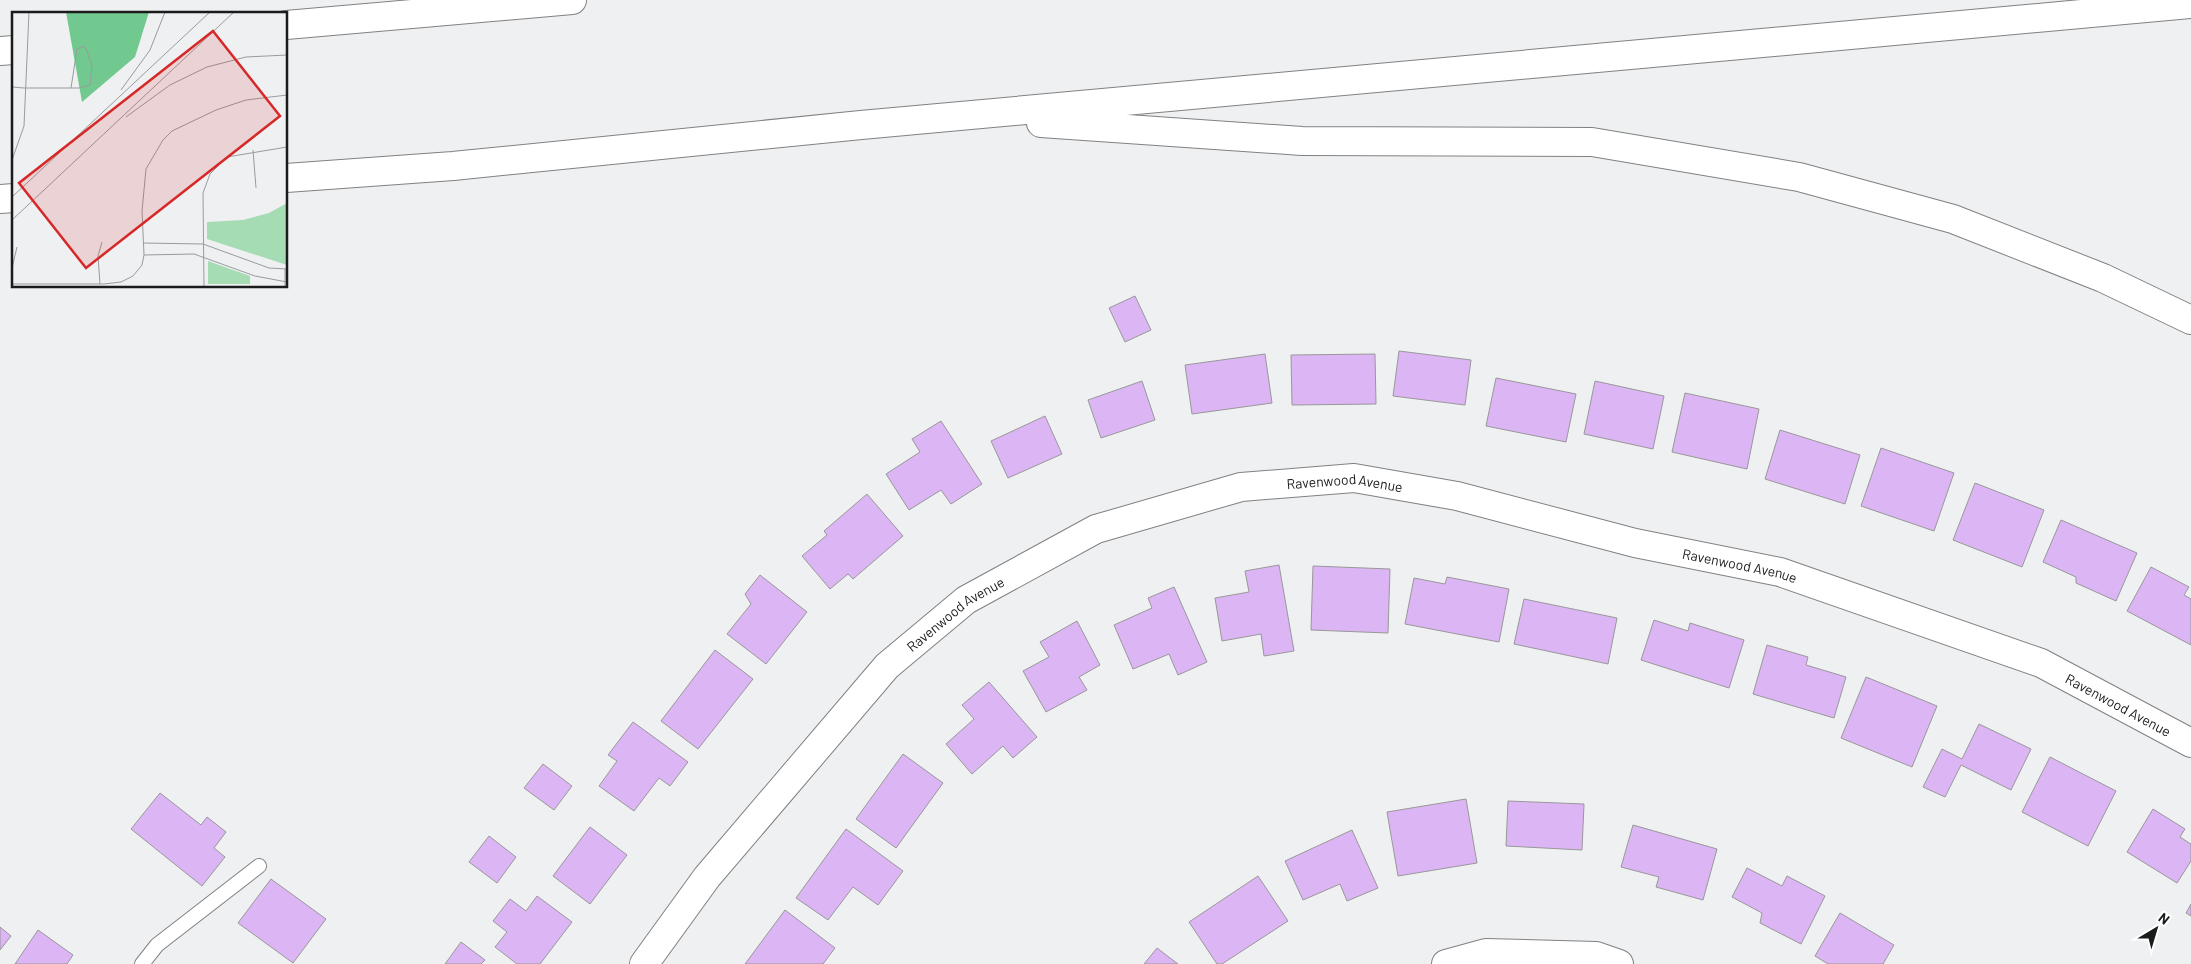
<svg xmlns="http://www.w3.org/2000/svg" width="2191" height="964" viewBox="0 0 2191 964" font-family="Barlow,sans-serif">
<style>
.building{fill:#dcb5f4;stroke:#999899}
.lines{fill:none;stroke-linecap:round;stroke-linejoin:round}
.service-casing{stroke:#808182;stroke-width:16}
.minor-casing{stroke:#808182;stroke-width:30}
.motorway-casing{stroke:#808182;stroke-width:30}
.service{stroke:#fff;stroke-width:14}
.minor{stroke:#fff;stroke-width:28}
.motorway{stroke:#fff;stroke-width:28}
.labels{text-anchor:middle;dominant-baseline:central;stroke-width:5;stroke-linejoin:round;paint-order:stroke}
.street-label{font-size:14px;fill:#1a1b1b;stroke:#fff}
.inset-road{fill:none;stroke:#9a9b9c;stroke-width:1}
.view{fill:#d62828;fill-opacity:0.15;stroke:#d62828;stroke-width:2.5}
.inset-edge{fill:none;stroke:#1a1b1b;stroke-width:2.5}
</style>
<rect width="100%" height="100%" fill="#eff0f2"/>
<path class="building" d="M 1135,296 L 1151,330 L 1125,342 L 1109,308 Z
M 1399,351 L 1471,360 L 1465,405 L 1393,396 Z
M 1265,354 L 1272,403 L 1192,414 L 1185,365 Z
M 1375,354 L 1376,404 L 1292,405 L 1291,355 Z
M 1496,378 L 1576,394 L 1566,442 L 1486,426 Z
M 1142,381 L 1155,420 L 1101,438 L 1088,400 Z
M 1595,381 L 1664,396 L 1653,449 L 1584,434 Z
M 1685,393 L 1759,409 L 1747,469 L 1672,452 Z
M 1045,416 L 1062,454 L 1008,478 L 991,441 Z
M 941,421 L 982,484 L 951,504 L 941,490 L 909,510 L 886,474 L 920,452 L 912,439 Z
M 1780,430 L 1860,455 L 1845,504 L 1765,479 Z
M 1881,448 L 1954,473 L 1934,531 L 1861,506 Z
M 1975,483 L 2044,510 L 2022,567 L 1953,540 Z
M 867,494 L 903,536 L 853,579 L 848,574 L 830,589 L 802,556 L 827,535 L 824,531 Z
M 2061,520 L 2137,553 L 2116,601 L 2076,583 L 2076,577 L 2043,562 Z
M 1279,565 L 1294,651 L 1264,656 L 1261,634 L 1222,641 L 1215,598 L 1249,592 L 1245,571 Z
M 1313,566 L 1390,569 L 1388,633 L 1311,630 Z
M 2151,567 L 2189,587 L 2184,595 L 2191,599 L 2191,645 L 2127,611 Z
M 760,575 L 807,612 L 766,664 L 727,634 L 751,604 L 745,594 Z
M 1447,577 L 1509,589 L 1499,642 L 1405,624 L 1414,578 L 1445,584 Z
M 1174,587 L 1207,662 L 1178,675 L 1169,654 L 1133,669 L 1114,625 L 1152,608 L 1148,598 Z
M 1524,599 L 1617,618 L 1608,664 L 1514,644 Z
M 1654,620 L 1688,631 L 1690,623 L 1744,640 L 1729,688 L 1641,660 Z
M 1077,621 L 1100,665 L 1079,677 L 1087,690 L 1046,712 L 1023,671 L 1049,657 L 1040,642 Z
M 1767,645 L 1808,657 L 1806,665 L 1846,677 L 1834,718 L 1753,694 Z
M 715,650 L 753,679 L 698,749 L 661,721 Z
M 1866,677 L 1937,706 L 1912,767 L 1841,738 Z
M 989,682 L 1037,737 L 1013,758 L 1003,746 L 972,774 L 946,744 L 974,719 L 962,705 Z
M 633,722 L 688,762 L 670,786 L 659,778 L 634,811 L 599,786 L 617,761 L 608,755 Z
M 1979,724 L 2031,749 L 2011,790 L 1961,765 L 1945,797 L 1923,787 L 1942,749 L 1962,759 Z
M 903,754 L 943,783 L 896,848 L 856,819 Z
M 2050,757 L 2116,791 L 2088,846 L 2022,812 Z
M 543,764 L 572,786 L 554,810 L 524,788 Z
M 160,793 L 201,825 L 207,817 L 226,832 L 214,848 L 225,857 L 202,886 L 131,829 Z
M 1466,799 L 1477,863 L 1398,876 L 1387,812 Z
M 1508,801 L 1584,804 L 1582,850 L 1506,846 Z
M 2153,809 L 2185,829 L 2180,837 L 2191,844 L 2191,861 L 2177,883 L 2127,852 Z
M 1633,825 L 1717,849 L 1703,900 L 1656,887 L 1659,877 L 1621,867 Z
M 590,827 L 627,855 L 590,904 L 553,876 Z
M 846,829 L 903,871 L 878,905 L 853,887 L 828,920 L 796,898 Z
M 1352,830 L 1378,888 L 1347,901 L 1340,884 L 1303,900 L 1285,861 Z
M 489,836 L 516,857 L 497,883 L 469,862 Z
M 1747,868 L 1782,886 L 1787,876 L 1825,896 L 1801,944 L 1760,923 L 1762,913 L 1732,897 Z
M 1258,876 L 1288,921 L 1222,964 L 1217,964 L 1189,922 Z
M 271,879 L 326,919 L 293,963 L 238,923 Z
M 537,896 L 572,922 L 540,964 L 517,964 L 495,947 L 507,932 L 493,921 L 510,899 L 526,911 Z
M 2191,904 L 2191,916 L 2186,913 Z
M 785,910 L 835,948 L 823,964 L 745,964 Z
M 1840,913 L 1894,945 L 1883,964 L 1828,964 L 1815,956 Z
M 0,927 L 11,936 L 0,950 Z
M 38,930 L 73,955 L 67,964 L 15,964 Z
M 461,942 L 485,960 L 481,964 L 445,964 Z
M 1157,948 L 1178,964 L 1144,964 Z"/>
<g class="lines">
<defs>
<path id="service" d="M 142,964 L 157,945 L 259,866"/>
<g id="minor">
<path id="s1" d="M 644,964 L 707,877 L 887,666 L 966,600 L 1096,529 L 1241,487 L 1354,478 L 1457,496 L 1635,543 L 1780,572 L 2041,663 L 2191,743"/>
<path d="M 1446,964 L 1486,953 L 1596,956 L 1619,964"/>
</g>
<path id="motorway" d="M 286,25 L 572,0
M 0,51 L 14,50
M 1041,123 L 1302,141 L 1592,142 L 1799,177 L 1953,219 L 2103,278 L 2191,320
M 286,178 L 453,166 L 861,125 L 2191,4
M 0,199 L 14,198"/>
</defs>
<use href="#service" class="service-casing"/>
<use href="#minor" class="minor-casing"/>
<use href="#motorway" class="motorway-casing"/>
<use href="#service" class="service"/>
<use href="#minor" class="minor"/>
<use href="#motorway" class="motorway"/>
</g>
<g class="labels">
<g class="street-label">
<text stroke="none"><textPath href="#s1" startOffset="891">Ravenwood Avenue</textPath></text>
<text stroke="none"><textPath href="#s1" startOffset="1296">Ravenwood Avenue</textPath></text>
<text stroke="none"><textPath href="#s1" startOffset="471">Ravenwood Avenue</textPath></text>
<text stroke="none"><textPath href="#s1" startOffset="1701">Ravenwood Avenue</textPath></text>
</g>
</g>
<g transform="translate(12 12)">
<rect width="275" height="275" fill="#eff0f2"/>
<path d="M 275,191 L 275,253 L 195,227 L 195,210 L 231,208 L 257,201 ZM 196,249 L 238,264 L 238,272 L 196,272 Z" fill="#a5dcb4"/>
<path d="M 54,0 L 137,0 L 123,45 L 70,90 Z" fill="#72c98f"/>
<path class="inset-road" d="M 0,75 L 12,76 L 67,76 L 78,73 L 80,53 L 73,34 L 65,37 L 59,76M 109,78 L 138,38 L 153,0M 114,105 L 158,73 L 195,55 L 234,45 L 275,43M 241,138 L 244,176M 0,148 L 12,114 L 17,0M 0,185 L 198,0M 0,208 L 222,0M 131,231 L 191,232 L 257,256 L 275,257M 132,243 L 182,242 L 243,264 L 275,270M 0,256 L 5,235M 273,257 L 273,275M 0,272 L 92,272 L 109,270 L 121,264 L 130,253 L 132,243 L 130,199 L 134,157 L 151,128 L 160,119 L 204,98 L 234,88 L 275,83M 88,272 L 86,244 L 90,230M 192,275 L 191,181 L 198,162 L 215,145 L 275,135"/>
<path class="view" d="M 201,19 L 268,104 L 74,256 L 7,171 Z"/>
<rect width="275" height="275" class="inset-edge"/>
</g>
<g transform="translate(2156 929) rotate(38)" stroke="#ffffff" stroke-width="4" paint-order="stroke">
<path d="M0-4L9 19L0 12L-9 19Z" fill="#1a1b1b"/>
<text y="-8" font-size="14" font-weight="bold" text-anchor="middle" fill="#1a1b1b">N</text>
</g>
</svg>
